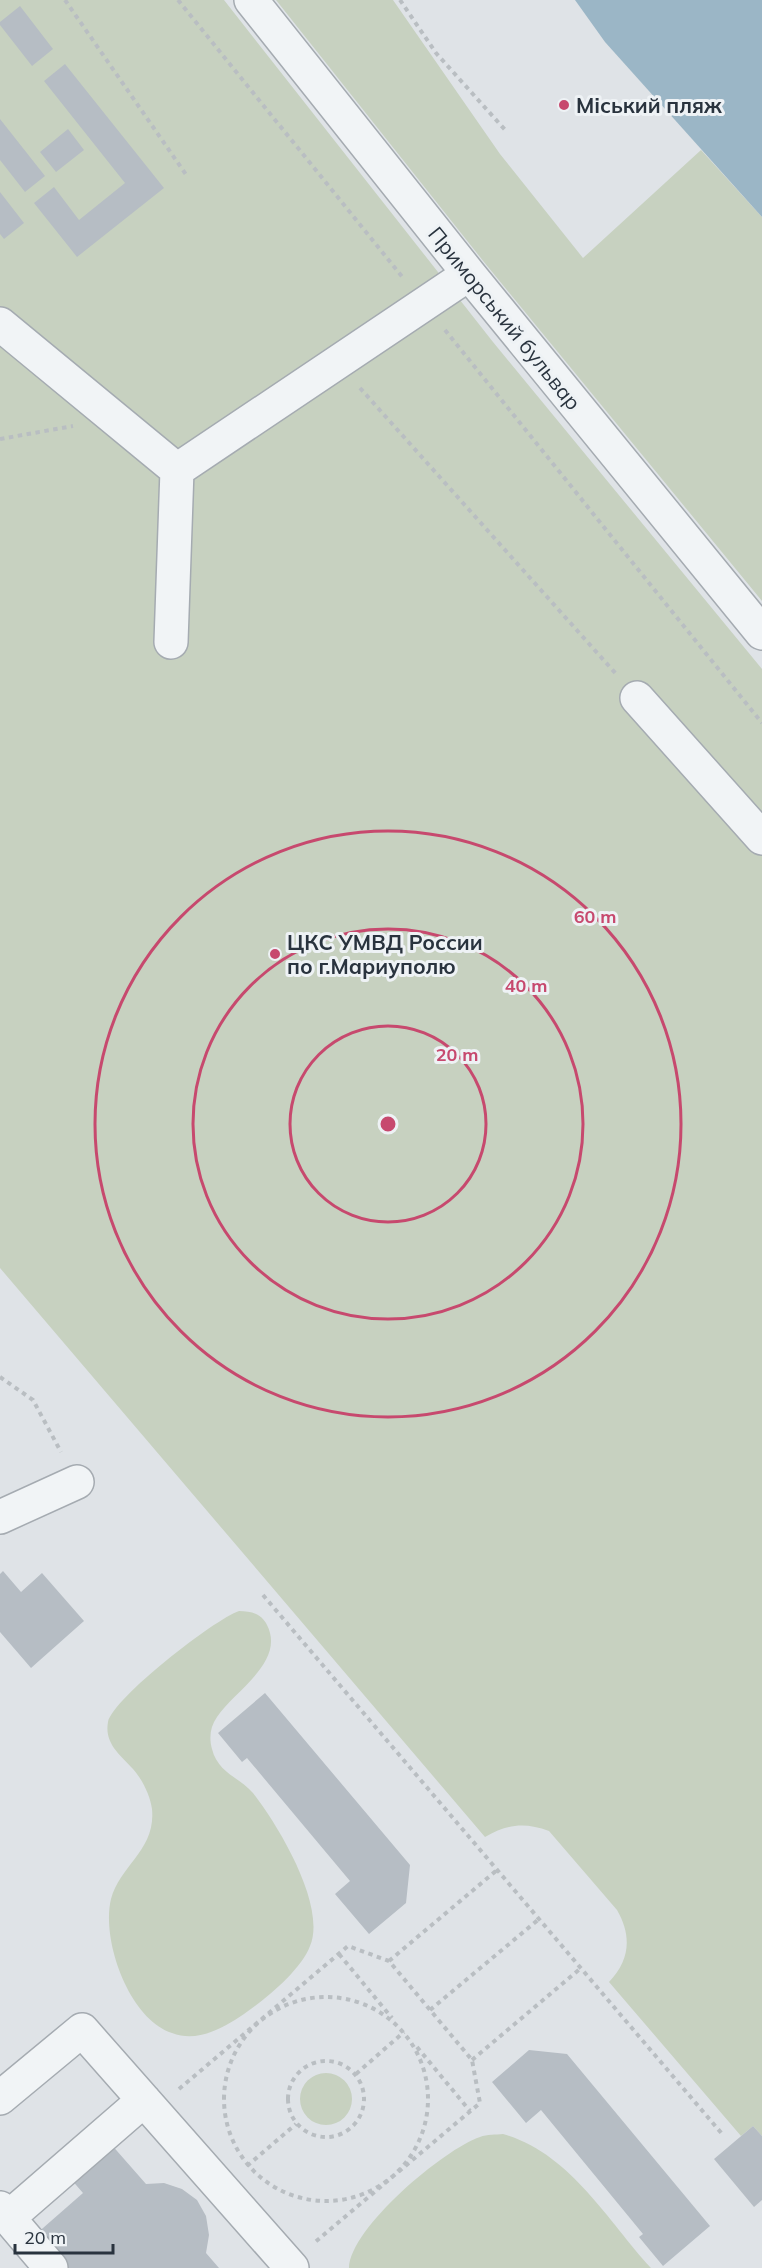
<svg xmlns="http://www.w3.org/2000/svg" width="762" height="2268" viewBox="0 0 762 2268" font-family="Mulish,sans-serif">
<style>
.green{fill:#c7d1c0}
.water{fill:#9bb6c6}
.building{fill:#b6bdc4}
.lines{fill:none;stroke-linecap:round;stroke-linejoin:round}
.minor-casing{stroke:#a5abb1;stroke-width:36}
.path{stroke:#b9bec2;stroke-width:4;stroke-dasharray:4.5 4.5;stroke-linecap:butt}
.minor{stroke:#f1f4f6;stroke-width:33}
.ring{fill:none;stroke:#c7496e;stroke-width:3}
.poi-dot{fill:#c7496e;stroke:#eef2f5;stroke-width:2}
.labels{text-anchor:middle;dominant-baseline:central;stroke-width:6;stroke-linejoin:round;paint-order:stroke}
.poi-label{font-size:21px;font-weight:bold;fill:#29333e;stroke:#eef2f5;text-anchor:start}
.street-label{font-size:21px;fill:#29333e;stroke:#eef2f5}
.centre{fill:#c7496e;stroke:#eef2f5;stroke-width:3}
.ring-label{font-size:18px;text-anchor:middle;font-weight:bold;fill:#c7496e;stroke:#eef2f5;stroke-width:6;stroke-linejoin:round;paint-order:stroke}
</style>
<rect width="100%" height="100%" fill="#dfe3e7"/>
<path class="green" d="M 0,0 L 224,0 L 493,342 L 762,669 L 762,2136 L 753,2126 L 741,2136 L 609,1982 C 630,1960 632,1936 617,1910 L 549,1831 C 525,1822 507,1824 485,1837 L 0,1268 Z
M 276,0 L 393,0 L 500,154 L 583,258 L 701,150 L 762,217 L 762,601 L 484,262 Z
M 239,1611 C 251,1611 262,1614 267,1625 C 286,1662 233,1692 217,1717 C 210,1727 209,1738 212,1749 C 218,1773 239,1777 253,1793 C 278,1825 327,1906 310,1946 C 301,1970 266,1999 244,2014 C 223,2028 198,2043 172,2033 C 129,2019 101,1940 111,1899 C 120,1865 156,1850 152,1809 C 150,1795 142,1779 133,1769 C 121,1755 104,1744 108,1722 C 113,1698 215,1619 239,1611 Z
M300 2099a26 26 0 1 1 52 0a26 26 0 1 1-52 0Z
M 503,2134 C 570,2153 607,2220 651,2268 L 349,2268 C 350,2228 444,2149 480,2137 C 487,2134 496,2135 503,2134 Z"/>
<path class="water" d="M 575,0 L 762,0 L 762,217 L 605,42 Z"/>
<path class="building" d="M 20,6 L 53,49 L 32,66 L 0,25 L 0,22 Z
M 65,64 L 164,188 L 77,257 L 34,203 L 54,187 L 79,220 L 125,183 L 44,81 Z
M 0,119 L 45,176 L 25,192 L 0,160 Z
M 68,129 L 84,150 L 56,172 L 40,152 Z
M 0,192 L 24,223 L 4,239 L 0,234 Z
M 3,1571 L 21,1592 L 42,1573 L 84,1621 L 31,1668 L 0,1632 L 0,1574 Z
M 265,1693 L 410,1865 L 406,1903 L 369,1934 L 335,1894 L 350,1881 L 247,1758 L 242,1762 L 218,1733 Z
M 529,2050 L 567,2054 L 710,2226 L 663,2266 L 639,2237 L 643,2234 L 541,2110 L 526,2123 L 492,2082 Z
M 753,2126 L 762,2136 L 762,2200 L 754,2207 L 714,2159 Z
M 110,2143 L 146,2184 L 164,2183 L 182,2189 L 197,2200 L 206,2216 L 209,2235 L 206,2253 L 219,2268 L 63,2268 L 35,2235 L 83,2193 L 70,2178 Z"/>
<g class="lines">
<defs>
<path id="minor" d="M 251,0 L 469,274 L 762,633
M 0,324 L 177,470
M 177,470 L 469,274
M 171,642 L 177,470
M 637,698 L 762,838
M 0,1517 L 77,1482
M 0,2098 L 82,2030 L 292,2268
M 0,2208 L 51,2268
M 8,2218 L 144,2100"/>
</defs>
<use href="#minor" class="minor-casing"/>
<path class="path" d="M 65,0 L 187,176
M 178,0 L 404,279
M 400,0 L 436,53 L 507,132
M 445,330 L 762,723
M 360,388 L 617,675
M 0,439 L 73,426
M 0,1377 L 33,1400 L 61,1452
M 263,1595 L 723,2135
M 339,1954 L 392,2018
M 389,1961 L 497,1870
M224 2099a102 102 0 1 1 204 0a102 102 0 1 1-204 0Z
M 430,2010 L 539,1919
M 417,2047 L 470,2111
M 472,2060 L 581,1968
M288 2099a38 38 0 1 1 76 0a38 38 0 1 1-76 0Z
M 356,2074 L 404,2032
M 179,2089 L 348,1946 L 389,1961 L 472,2060 L 480,2103 L 314,2243
M 247,2166 L 296,2124"/>
<use href="#minor" class="minor"/>
</g>
<g class="ring">
<circle cx="388" cy="1124" r="98"/>
<circle cx="388" cy="1124" r="195"/>
<circle cx="388" cy="1124" r="293"/>
</g>
<g class="poi-dot">
<circle cx="564" cy="105" r="6"/>
<circle cx="275" cy="954" r="6"/>
</g>
<g class="labels">
<g class="poi-label">
<text x="576" y="105">Міський пляж</text>
<text x="287" y="942">ЦКС УМВД России<tspan x="287" dy="24">по г.Мариуполю</tspan></text>
</g>
<g class="street-label">
<text transform="translate(505 318) rotate(51)">Приморський бульвар</text>
</g>
</g>
<circle cx="388" cy="1124" r="9" class="centre"/>
<g class="ring-label">
<text x="595" y="923">60 m</text>
<text x="526" y="992">40 m</text>
<text x="457" y="1061">20 m</text>
</g>
<path d="M15 2244v9h98v-9" fill="none" stroke="#29333e" stroke-width="3"/>
<text x="24" y="2244" font-size="18" fill="#29333e" stroke="#eef2f5" stroke-width="4.5" paint-order="stroke">20 m</text>
</svg>
